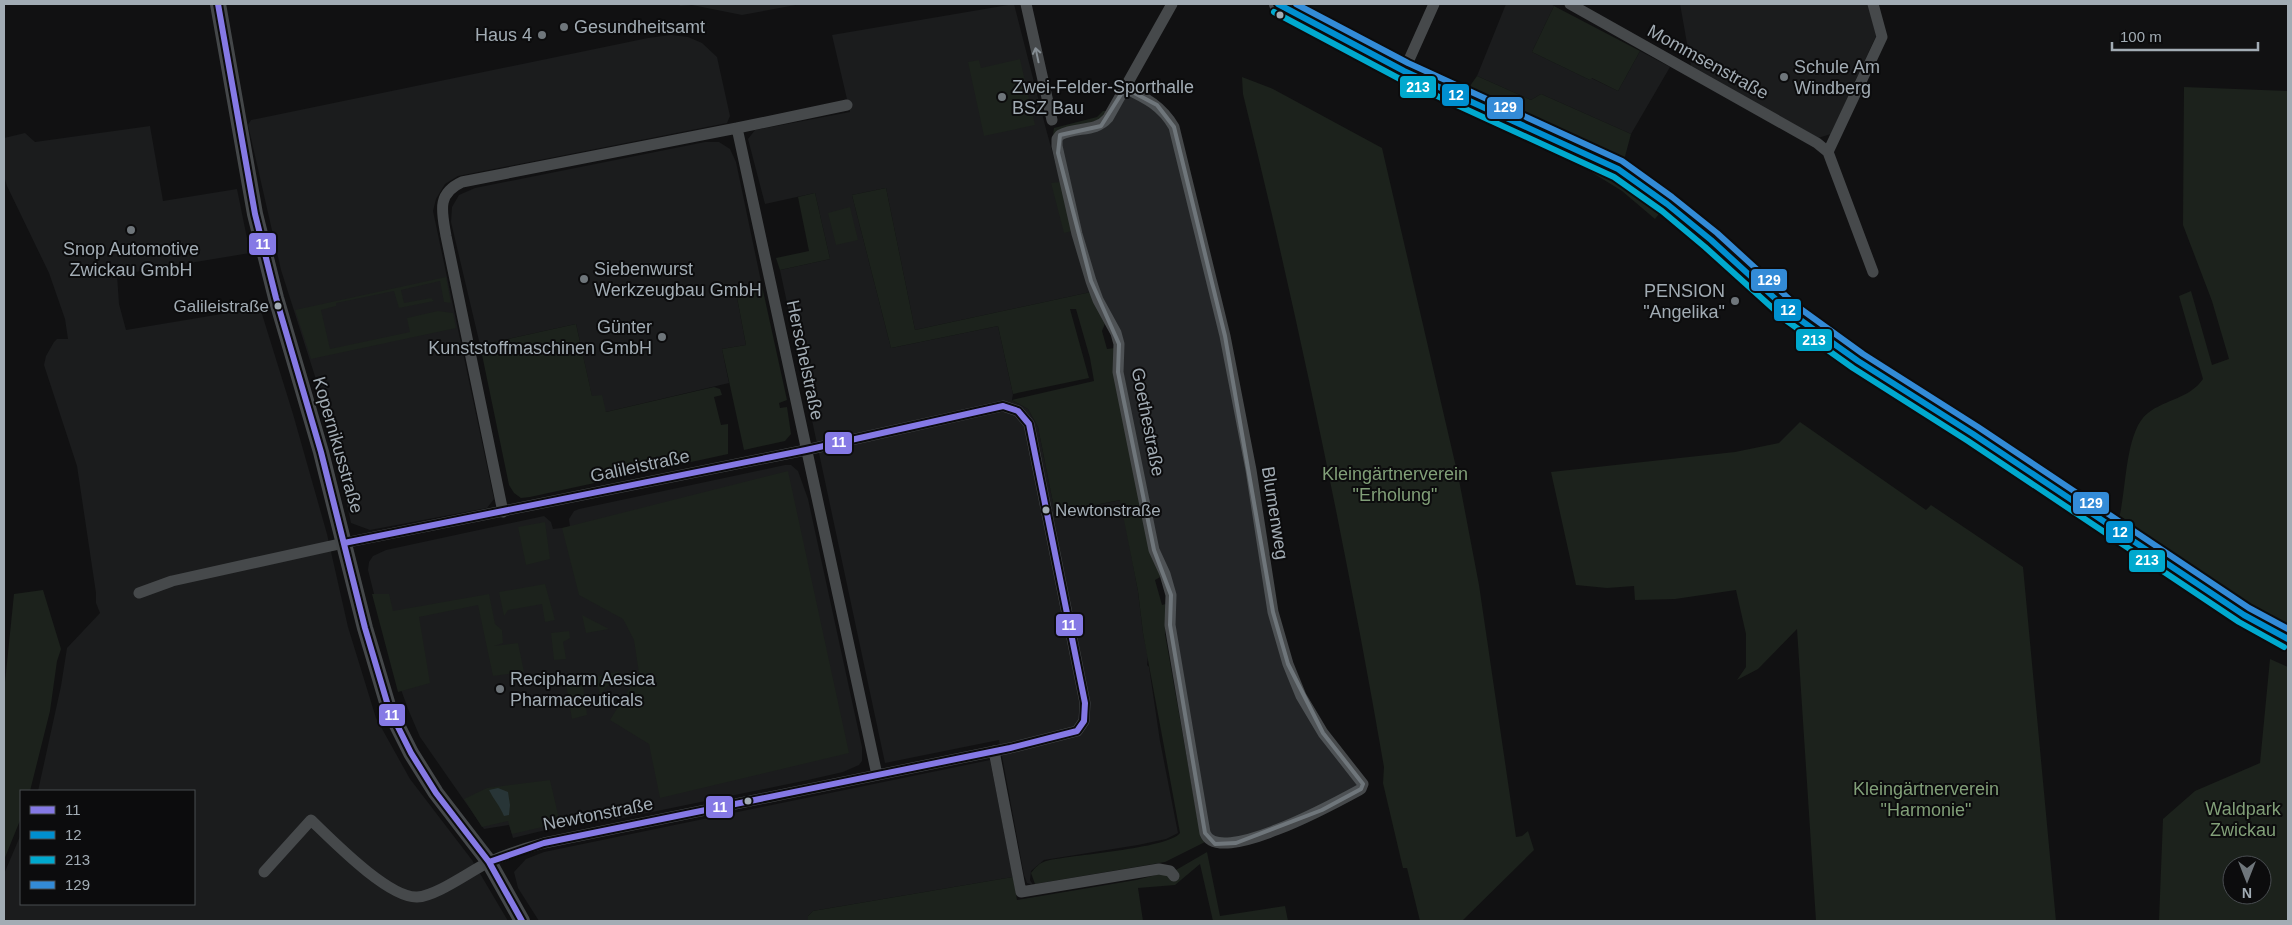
<svg xmlns="http://www.w3.org/2000/svg" width="2292" height="925" viewBox="0 0 2292 925" font-family="Arial,sans-serif">
<style>
.built{fill:#1b1c1d}
.green{fill:#1c221c;fill-rule:evenodd}
.water{fill:#283537}
.lines{fill:none;stroke-linecap:round;stroke-linejoin:round}
.street{stroke:#46494b;stroke-width:11}
.secondary{stroke:#444749;stroke-width:16}
.primary{stroke:#484a4d;stroke-width:18}
.bus-1-casing{stroke:#0c0c0d;stroke-width:10}
.bus-2-casing{stroke:#0c0c0d;stroke-width:10}
.bus-3-casing{stroke:#0c0c0d;stroke-width:10}
.bus-4-casing{stroke:#0c0c0d;stroke-width:10}
.bus-1{stroke:#8579e5;stroke-width:6}
.bus-2{stroke:#008fcf;stroke-width:6}
.bus-3{stroke:#00a9ce;stroke-width:6}
.bus-4{stroke:#338bd7;stroke-width:6}
.oneway{stroke:#868e94}
.marked{fill:#6f767b;fill-opacity:0.2;stroke:#6f767b;stroke-width:4;stroke-linejoin:round}
.bus-dot{fill:#a2acb4;stroke:#0c0c0d;stroke-width:2}
.poi-dot{fill:#6f767b;stroke:#0c0c0d;stroke-width:2}
.labels{text-anchor:middle;dominant-baseline:central;stroke-width:4;stroke-linejoin:round;paint-order:stroke}
.bus-label{font-size:17px;fill:#a2acb4;stroke:#0c0c0d;text-anchor:end}
.poi-label{font-size:18px;fill:#a2acb4;stroke:#0c0c0d;text-anchor:start}
.street-label{font-size:18px;fill:#a2acb4;stroke:#0c0c0d}
.park-label{font-size:18px;fill:#819f78;stroke:#0c0c0d}
.line-badge{stroke:#0c0c0d;stroke-width:2}
.badge-label{font-size:14px;text-anchor:middle;font-weight:bold;fill:#fff}
</style>
<rect width="100%" height="100%" fill="#111112"/>
<path class="built" d="M 679,4 L 801,4 L 742,15 L 692,5 L 680,6 Z
M 1014,4 L 1046,129 L 1091,292 L 915,330 L 886,188 L 852,195 L 891,348 L 998,326 L 1013,394 L 1012,400 L 1028,409 L 1038,427 L 1055,513 L 1121,500 L 1138,591 L 1143,633 L 1148,656 L 1147,665 L 1149,667 L 1160,741 L 1178,833 L 1166,839 L 1138,845 L 1044,860 L 1031,871 L 1030,880 L 1033,885 L 1027,883 L 1024,875 L 999,740 L 885,763 L 780,270 L 830,259 L 815,193 L 765,204 L 748,139 L 755,130 L 850,112 L 832,35 Z
M 1506,4 L 1551,4 L 1554,6 L 1532,52 L 1590,80 L 1591,78 L 1618,91 L 1640,51 L 1670,67 L 1631,134 L 1541,94 L 1531,100 L 1477,76 Z
M 1680,4 L 1868,4 L 1876,36 L 1831,134 L 1818,138 L 1691,66 Z
M 671,35 L 688,37 L 702,43 L 717,57 L 730,116 L 727,123 L 458,176 L 445,184 L 436,199 L 433,211 L 494,499 L 487,508 L 370,530 L 351,523 L 328,417 L 281,270 L 248,125 L 251,120 L 648,38 Z
M 150,126 L 163,201 L 237,189 L 250,253 L 117,275 L 119,304 L 126,330 L 257,308 L 262,314 L 293,414 L 327,534 L 348,627 L 376,718 L 410,779 L 472,860 L 508,921 L 4,921 L 4,874 L 21,834 L 21,904 L 194,904 L 194,791 L 38,791 L 61,686 L 67,648 L 100,613 L 96,603 L 96,593 L 77,466 L 44,365 L 46,356 L 54,342 L 57,339 L 68,339 L 65,319 L 49,273 L 7,186 L 4,176 L 4,138 L 25,133 L 35,142 Z
M 705,142 L 719,142 L 730,149 L 736,162 L 762,286 L 736,292 L 746,345 L 722,349 L 729,383 L 606,412 L 592,397 L 576,324 L 480,345 L 451,222 L 452,207 L 459,195 L 475,188 Z
M 785,465 L 791,465 L 798,471 L 808,499 L 862,747 L 862,761 L 859,765 L 843,772 L 808,780 L 618,819 L 558,827 L 513,838 L 509,825 L 484,829 L 420,737 L 408,709 L 391,662 L 368,570 L 369,562 L 373,556 L 386,550 L 544,516 L 551,522 L 553,529 L 570,527 L 569,519 L 574,511 L 579,509 Z
M 990,760 L 1013,877 L 813,911 L 808,916 L 808,921 L 539,921 L 518,888 L 514,872 L 526,859 L 544,852 Z"/>
<path class="green" d="M 1554,6 L 1640,51 L 1618,91 L 1592,78 L 1590,80 L 1532,52 Z
M 1020,59 L 1035,125 L 984,136 L 968,62 L 979,60 L 981,68 Z
M 1477,76 L 1531,100 L 1541,94 L 1631,134 L 1623,164 L 1590,146 L 1465,93 Z
M 1242,77 L 1273,89 L 1382,148 L 1459,480 L 1479,585 L 1516,837 L 1522,836 L 1528,831 L 1534,850 L 1462,921 L 1420,921 L 1407,868 L 1403,868 L 1383,783 L 1384,767 C 1345,542 1298,317 1243,94 Z
M 2184,87 L 2288,91 L 2288,636 L 2118,522 C 2127,493 2124,431 2148,413 C 2166,399 2189,399 2203,379 L 2179,296 L 2191,291 L 2212,365 L 2229,359 L 2212,301 L 2183,225 Z
M 1103,111 L 1108,111 L 1104,118 L 1053,135 L 1054,128 L 1097,117 Z
M 1586,160 L 1627,183 L 1661,211 L 1655,219 L 1622,191 L 1588,170 Z
M 1060,182 L 1072,231 L 1064,233 L 1051,183 Z
M 886,188 L 915,330 L 1091,292 L 1106,321 L 1102,331 L 1107,349 L 1115,348 L 1162,576 L 1155,580 L 1162,605 L 1169,603 L 1165,622 L 1165,634 L 1198,821 L 1205,842 L 1165,862 L 1035,884 L 1031,873 C 1035,868 1039,863 1046,861 C 1068,855 1168,849 1180,833 L 1143,633 L 1138,591 L 1120,500 L 1055,513 L 1038,427 L 1028,409 L 1012,400 L 1094,381 L 1090,358 L 1076,309 L 1070,309 L 1089,378 L 1013,394 L 998,326 L 891,348 L 852,195 Z
M 815,193 L 830,259 L 780,270 L 776,258 L 809,251 L 798,197 Z
M 850,207 L 858,240 L 836,245 L 828,213 Z
M 446,277 L 451,303 L 444,302 L 440,281 L 401,290 L 404,303 L 431,298 L 434,301 L 399,308 L 394,291 L 336,303 L 336,306 L 321,310 L 330,349 L 410,332 L 407,318 L 438,311 L 453,313 L 456,328 L 311,359 L 295,310 Z
M 762,286 L 787,400 L 779,403 L 780,408 L 787,407 L 791,434 L 785,441 L 744,450 L 722,349 L 746,345 L 736,292 Z
M 576,324 L 592,396 L 602,395 L 606,412 L 714,387 L 720,389 L 722,395 L 714,397 L 721,425 L 728,424 L 728,454 L 530,497 L 521,498 L 514,493 L 509,485 L 480,345 Z
M 1800,422 L 1926,510 L 1931,505 L 2023,567 L 2056,921 L 1816,921 L 1797,629 L 1758,669 L 1737,680 L 1746,667 L 1746,634 L 1736,590 L 1675,599 L 1635,600 L 1634,586 L 1607,588 L 1576,585 L 1551,472 L 1735,452 L 1779,443 Z
M 788,471 L 849,753 L 660,798 L 649,744 L 610,720 L 639,673 L 634,640 L 623,619 L 579,595 L 562,528 Z
M 545,522 L 550,559 L 526,565 L 518,527 Z
M 545,584 L 555,620 L 545,622 L 542,604 L 508,610 L 504,616 L 499,592 Z
M 43,590 L 61,649 L 57,661 L 50,711 L 30,791 L 21,791 L 21,818 L 4,860 L 4,692 L 14,594 Z
M 372,594 L 389,594 L 393,611 L 489,594 L 495,624 L 502,630 L 503,643 L 494,646 L 518,643 L 524,672 L 493,676 L 478,605 L 419,617 L 430,683 L 398,692 Z
M 582,615 L 609,629 L 586,633 Z
M 569,631 L 570,638 L 563,642 L 566,659 L 554,660 L 551,633 Z
M 2270,659 L 2288,667 L 2288,921 L 2159,921 L 2163,819 L 2195,791 L 2260,763 ZM 2232,865 L 2262,865 L 2262,895 L 2232,895 Z
M 620,671 L 600,695 L 596,677 Z
M 582,680 L 587,715 L 572,719 L 566,684 Z
M 550,780 L 560,823 L 512,834 L 508,821 L 482,827 L 464,799 L 487,788 Z
M 1207,852 L 1220,916 L 1285,906 L 1288,921 L 1213,921 L 1200,864 L 1175,885 L 1138,888 L 1143,921 L 808,921 L 808,916 L 813,911 L 1013,877 L 1017,900 L 1136,880 L 1176,870 Z"/>
<path class="water" d="M 498,788 L 508,792 L 510,805 L 509,815 L 504,816 C 500,806 494,800 489,790 Z"/>
<g class="lines">
<path class="street" d="M 1026,4 L 1052,120
M 1570,4 L 1817,143 L 1828,152 L 1873,272
M 1404,71 L 1434,4
M 1125,88 C 1146,98 1162,106 1174,127 L 1225,336 L 1251,470 L 1273,612 L 1288,664 L 1301,696 L 1323,733 L 1363,784 L 1361,789 C 1339,801 1218,868 1205,833 L 1170,625 L 1171,595 L 1165,574 L 1154,550 L 1118,372 L 1119,344 L 1116,333 L 1098,300 L 1091,281 L 1077,234 L 1057,146 L 1057,139 L 1060,135 C 1077,126 1095,133 1108,118 L 1172,4
M 737,128 L 847,105
M 1828,152 L 1882,37 L 1873,4
M 503,512 L 446,236 C 442,212 436,194 462,182 L 737,128 L 877,775
M 139,593 L 172,581 L 344,543 L 806,450 L 1003,406 L 1018,411 L 1029,424 L 1085,703 L 1084,721 L 1077,731 L 1010,748 L 544,843 C 525,848 507,854 489,862 C 470,871 437,896 417,897 C 388,898 332,840 311,820 L 264,872
M 994,751 L 1021,892 L 1159,869 L 1170,871 L 1174,876"/>
<path class="secondary" d="M 218,4 L 255,214 L 276,298 L 321,452 L 365,628 L 389,709 L 411,753 L 436,793 L 489,862 L 522,921"/>
<path class="primary" d="M 1278,4 L 1404,71 L 1618,169 L 1667,204 L 1711,240 L 1792,314 L 1858,361 L 1973,434 L 2244,615 L 2288,639"/>
<defs>
<path id="bus-1" d="M 218,4 L 255,214 L 276,298 L 321,452 L 365,628 L 389,709 L 411,753 L 436,793 L 489,862 L 522,921
M 344,543 L 806,450 L 1003,406
M 489,862 L 544,843 L 1010,748 L 1077,731 L 1084,721 L 1085,703 L 1029,424 L 1018,411 L 1003,406"/>
<path id="bus-2" d="M 1278,4 L 1404,71 L 1618,169 L 1667,204 L 1711,240 L 1792,314 L 1858,361 L 1973,434 L 2244,615 L 2288,639"/>
<path id="bus-3" d="M 1274,12 L 1400,79 L 1614,177 L 1662,211 L 1705,247 L 1787,321 L 1853,368 L 1968,441 L 2239,622 L 2284,647"/>
<path id="bus-4" d="M 1296,4 L 1408,63 L 1622,161 L 1672,197 L 1717,233 L 1798,307 L 1863,354 L 1978,427 L 2249,608 L 2288,629"/>
</defs>
<use href="#bus-1" class="bus-1-casing"/>
<use href="#bus-2" class="bus-2-casing"/>
<use href="#bus-3" class="bus-3-casing"/>
<use href="#bus-4" class="bus-4-casing"/>
<use href="#bus-1" class="bus-1"/>
<use href="#bus-2" class="bus-2"/>
<use href="#bus-3" class="bus-3"/>
<use href="#bus-4" class="bus-4"/>
</g>
<defs><path id="oneway-shaft" d="M-6 0H5M1.5-3L5.5 0L1.5 3" fill="none" stroke-width="1.6" stroke-linecap="round" stroke-linejoin="round" transform="scale(1.25)"/></defs>
<use class="oneway" href="#oneway-shaft" transform="translate(1037 55) rotate(-102)"/>
<path class="marked" d="M 1125,88 L 1157,105 L 1174,127 L 1225,336 L 1273,612 L 1288,664 L 1323,733 L 1363,784 L 1361,789 L 1322,810 L 1236,843 L 1215,844 L 1205,833 L 1170,625 L 1171,595 L 1154,550 L 1118,372 L 1119,344 L 1091,281 L 1058,153 L 1060,135 L 1101,126 Z"/>
<g class="bus-dot">
<circle cx="1280" cy="15" r="4.5"/>
<circle cx="278" cy="306" r="4.5"/>
<circle cx="1046" cy="510" r="4.5"/>
<circle cx="748" cy="801" r="4.5"/>
</g>
<g class="poi-dot">
<circle cx="564" cy="27" r="5"/>
<circle cx="542" cy="35" r="5"/>
<circle cx="1784" cy="77" r="5"/>
<circle cx="1002" cy="97" r="5"/>
<circle cx="131" cy="230" r="5"/>
<circle cx="584" cy="279" r="5"/>
<circle cx="1735" cy="301" r="5"/>
<circle cx="662" cy="337" r="5"/>
<circle cx="500" cy="689" r="5"/>
</g>
<g class="labels">
<g class="bus-label">
<text x="269" y="306">Galileistraße</text>
<text x="1055" y="510" text-anchor="start">Newtonstraße</text>
</g>
<g class="poi-label">
<text x="574" y="27">Gesundheitsamt</text>
<text x="532" y="35" text-anchor="end">Haus 4</text>
<text x="1794" y="67">Schule Am<tspan x="1794" dy="21">Windberg</tspan></text>
<text x="1012" y="87">Zwei-Felder-Sporthalle<tspan x="1012" dy="21">BSZ Bau</tspan></text>
<text x="131" y="249" text-anchor="middle">Snop Automotive<tspan x="131" dy="21">Zwickau GmbH</tspan></text>
<text x="594" y="269">Siebenwurst<tspan x="594" dy="21">Werkzeugbau GmbH</tspan></text>
<text x="1725" y="291" text-anchor="end">PENSION<tspan x="1725" dy="21">"Angelika"</tspan></text>
<text x="652" y="327" text-anchor="end">Günter<tspan x="652" dy="21">Kunststoffmaschinen GmbH</tspan></text>
<text x="510" y="679">Recipharm Aesica<tspan x="510" dy="21">Pharmaceuticals</tspan></text>
</g>
<g class="street-label">
<text transform="translate(1708 62) rotate(29)">Mommsenstraße</text>
<text transform="translate(805 360) rotate(78)">Herschelstraße</text>
<text transform="translate(1148 422) rotate(79)">Goethestraße</text>
<text transform="translate(338 445) rotate(74)">Kopernikusstraße</text>
<text transform="translate(640 466) rotate(-12)">Galileistraße</text>
<text transform="translate(1275 513) rotate(81)">Blumenweg</text>
<text transform="translate(598 814) rotate(-11)">Newtonstraße</text>
</g>
<g class="park-label">
<text x="1395" y="474">Kleingärtnerverein<tspan x="1395" dy="21">"Erholung"</tspan></text>
<text x="1926" y="789">Kleingärtnerverein<tspan x="1926" dy="21">"Harmonie"</tspan></text>
<text x="2243" y="809">Waldpark<tspan x="2243" dy="21">Zwickau</tspan></text>
</g>
</g>
<g class="line-badge">
<rect x="1399" y="75" width="38" height="24" rx="5" fill="#00a9ce"/>
<rect x="1441" y="83" width="29" height="24" rx="5" fill="#008fcf"/>
<rect x="1486" y="96" width="38" height="24" rx="5" fill="#338bd7"/>
<rect x="248" y="232" width="29" height="24" rx="5" fill="#8579e5"/>
<rect x="1750" y="268" width="38" height="24" rx="5" fill="#338bd7"/>
<rect x="1773" y="298" width="29" height="24" rx="5" fill="#008fcf"/>
<rect x="1795" y="328" width="38" height="24" rx="5" fill="#00a9ce"/>
<rect x="824" y="431" width="29" height="24" rx="5" fill="#8579e5"/>
<rect x="2072" y="491" width="38" height="24" rx="5" fill="#338bd7"/>
<rect x="2105" y="520" width="29" height="24" rx="5" fill="#008fcf"/>
<rect x="2128" y="549" width="38" height="24" rx="5" fill="#00a9ce"/>
<rect x="1055" y="613" width="29" height="24" rx="5" fill="#8579e5"/>
<rect x="378" y="703" width="28" height="24" rx="5" fill="#8579e5"/>
<rect x="705" y="795" width="29" height="24" rx="5" fill="#8579e5"/>
</g>
<g class="badge-label">
<text x="1418" y="92">213</text>
<text x="1456" y="100">12</text>
<text x="1505" y="112">129</text>
<text x="263" y="249">11</text>
<text x="1769" y="285">129</text>
<text x="1788" y="315">12</text>
<text x="1814" y="345">213</text>
<text x="839" y="447">11</text>
<text x="2091" y="508">129</text>
<text x="2120" y="537">12</text>
<text x="2147" y="565">213</text>
<text x="1069" y="630">11</text>
<text x="392" y="720">11</text>
<text x="720" y="812">11</text>
</g>
<rect width="2292" height="925" fill="none" stroke="#a2acb4" stroke-width="10"/>
<rect x="20" y="790" width="175" height="115" fill="#0c0c0d" stroke="#484c50"/>
<rect x="30" y="806" width="25" height="8" fill="#8579e5" stroke="#484c50"/>
<text x="65" y="815" font-size="15" fill="#a2acb4">11</text>
<rect x="30" y="831" width="25" height="8" fill="#008fcf" stroke="#484c50"/>
<text x="65" y="840" font-size="15" fill="#a2acb4">12</text>
<rect x="30" y="856" width="25" height="8" fill="#00a9ce" stroke="#484c50"/>
<text x="65" y="865" font-size="15" fill="#a2acb4">213</text>
<rect x="30" y="881" width="25" height="8" fill="#338bd7" stroke="#484c50"/>
<text x="65" y="890" font-size="15" fill="#a2acb4">129</text>
<g transform="translate(2247 880) rotate(180)"><circle r="24" fill="#0c0c0d" stroke="#484c50"/>
<path d="M0-4L9 19L0 12L-9 19Z" fill="#6f767b"/>
<text y="-8" font-size="14" font-weight="bold" text-anchor="middle" fill="#a2acb4">N</text>
</g>
<path d="M2112 42v8h146v-8" fill="none" stroke="#a2acb4" stroke-width="2.5"/>
<text x="2120" y="42" font-size="15" fill="#a2acb4" stroke="#0c0c0d" stroke-width="4" paint-order="stroke">100 m</text>
</svg>
